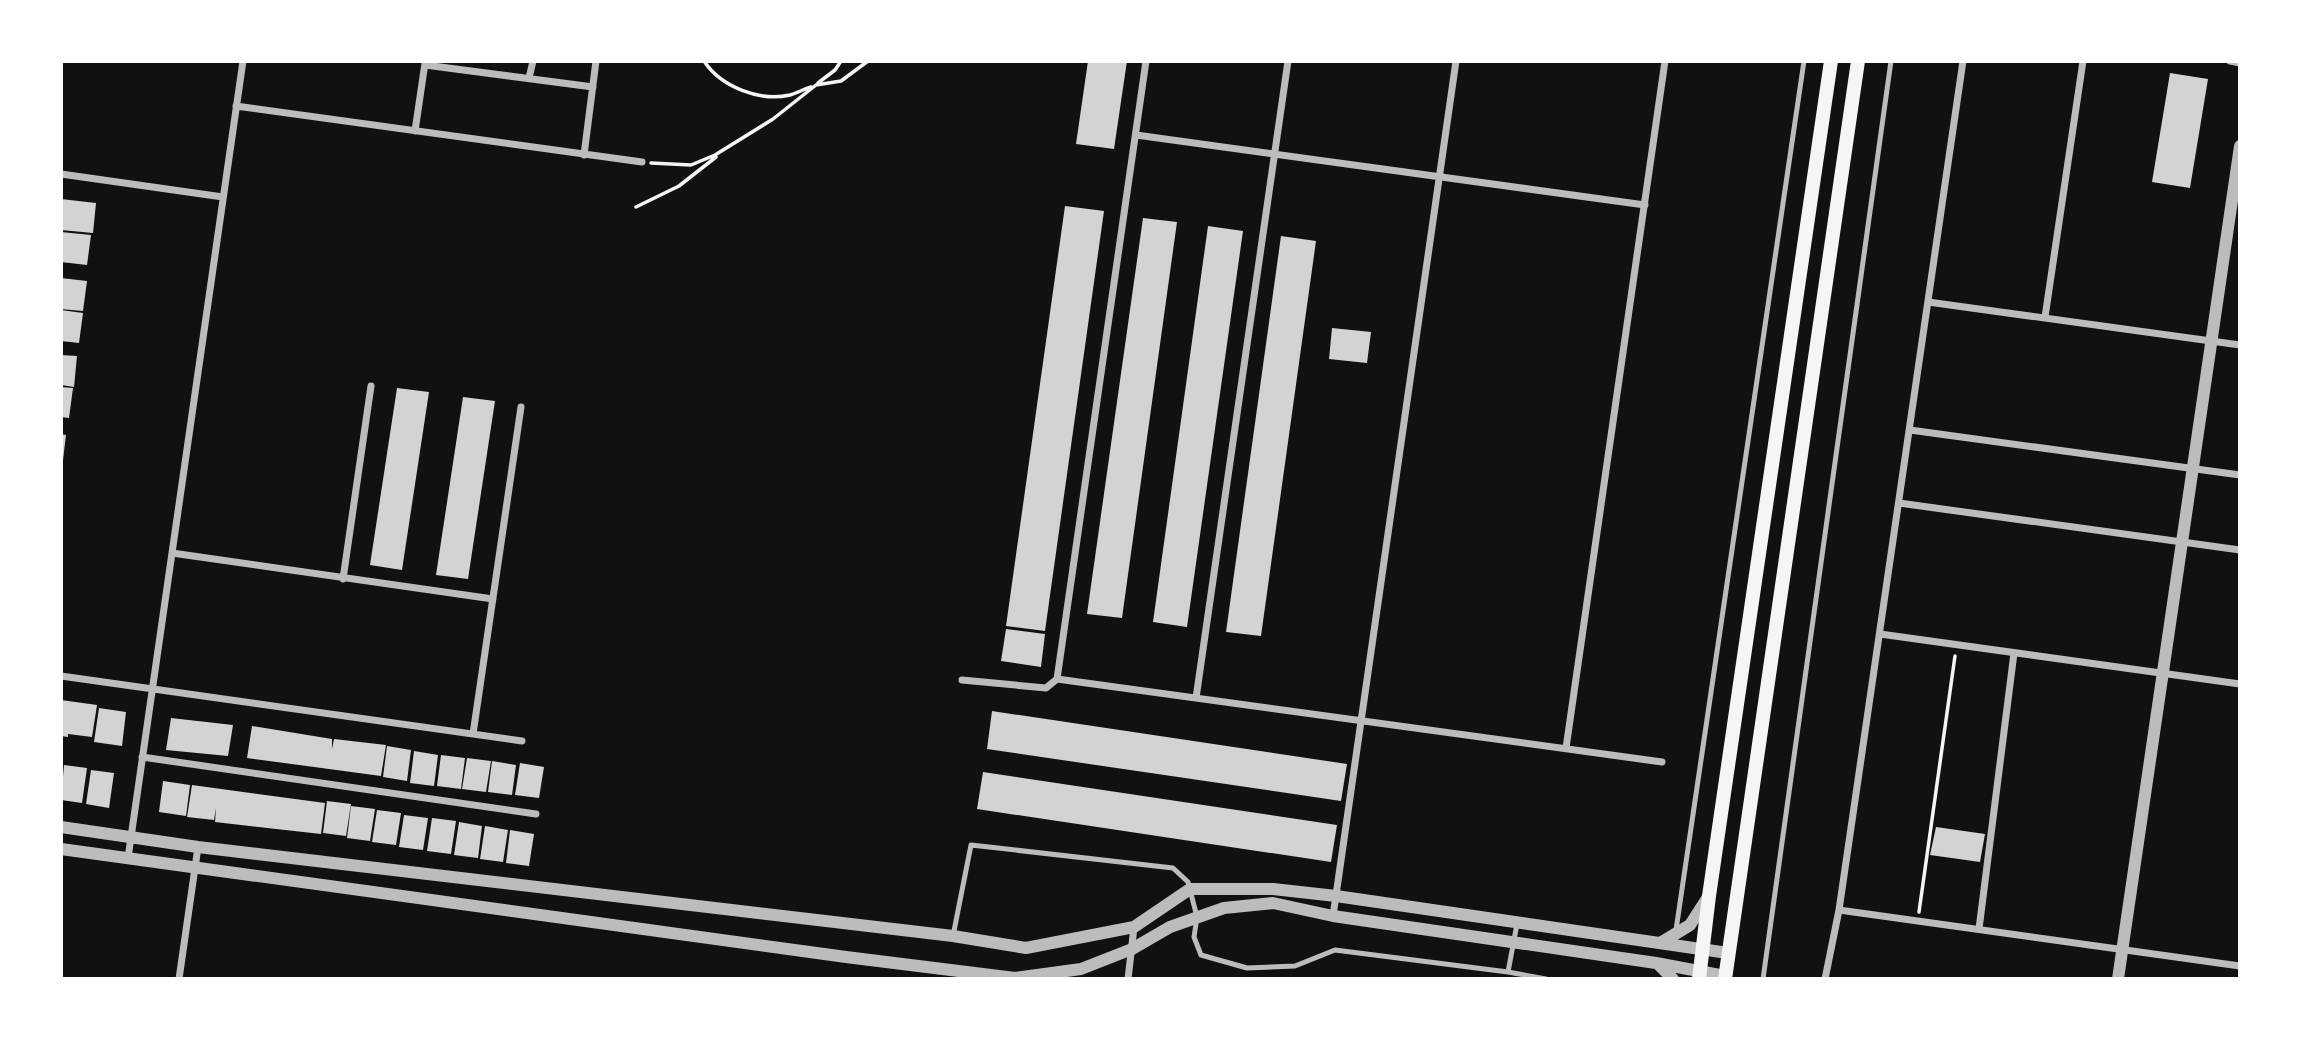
<svg xmlns="http://www.w3.org/2000/svg" width="2301" height="1040" viewBox="0 0 2301 1040" font-family="Inter,sans-serif">
<style>
.building{fill:#d3d3d3}
.lines{fill:none;stroke-linecap:round;stroke-linejoin:round}
.path{stroke:#f5f5f5;stroke-width:3.5}
.service{stroke:#bcbcbc;stroke-width:5}
.minor{stroke:#bcbcbc;stroke-width:7}
.tertiary{stroke:#bcbcbc;stroke-width:12}
.secondary{stroke:#f5f5f5;stroke-width:14}
</style>
<rect width="100%" height="100%" fill="#111"/>
<path class="building" d="M 1088,61 L 1127,61 L 1114,149 L 1076,144 Z
M 2170,73 L 2208,79 L 2190,188 L 2152,182 Z
M 61,199 L 96,203 L 93,233 L 61,230 Z
M 1065,206 L 1104,211 L 1045,631 L 1006,626 Z
M 1143,218 L 1177,222 L 1122,618 L 1087,614 Z
M 1208,226 L 1243,231 L 1187,627 L 1153,622 Z
M 61,232 L 91,235 L 87,265 L 61,262 Z
M 1281,236 L 1316,241 L 1261,636 L 1226,632 Z
M 61,278 L 87,281 L 83,311 L 61,309 Z
M 61,310 L 83,313 L 79,343 L 61,341 Z
M 1332,328 L 1371,332 L 1367,363 L 1329,359 Z
M 61,355 L 77,356 L 74,387 L 61,385 Z
M 61,387 L 73,388 L 69,418 L 61,417 Z
M 397,388 L 429,392 L 402,570 L 370,565 Z
M 463,397 L 495,401 L 468,579 L 436,575 Z
M 61,434 L 66,435 L 63,460 L 61,459 Z
M 1006,629 L 1045,634 L 1041,667 L 1001,661 Z
M 61,700 L 97,705 L 92,737 L 68,734 L 68,737 L 61,736 Z
M 99,708 L 126,712 L 122,746 L 94,742 Z
M 992,711 L 1347,764 L 1341,801 L 987,749 Z
M 171,718 L 233,725 L 228,756 L 166,750 Z
M 252,726 L 332,739 L 332,749 L 334,739 L 386,745 L 381,776 L 247,758 Z
M 387,746 L 411,750 L 407,781 L 383,777 Z
M 414,751 L 438,755 L 434,786 L 410,783 Z
M 441,755 L 465,758 L 461,789 L 437,786 Z
M 467,758 L 491,761 L 486,792 L 462,789 Z
M 492,761 L 516,765 L 512,795 L 488,792 Z
M 520,763 L 544,767 L 539,798 L 515,795 Z
M 64,765 L 87,768 L 82,803 L 61,800 Z
M 91,770 L 114,773 L 109,808 L 86,804 Z
M 983,772 L 1337,825 L 1331,862 L 977,809 Z
M 163,781 L 190,785 L 186,816 L 159,812 Z
M 192,785 L 325,803 L 321,834 L 215,822 L 216,808 L 214,820 L 187,817 Z
M 327,801 L 351,804 L 346,836 L 323,833 Z
M 351,806 L 375,809 L 370,841 L 347,838 Z
M 377,810 L 401,813 L 396,845 L 372,842 Z
M 404,815 L 428,818 L 423,850 L 399,847 Z
M 432,818 L 456,821 L 451,854 L 427,851 Z
M 459,822 L 482,826 L 478,858 L 454,855 Z
M 485,826 L 508,830 L 503,862 L 480,859 Z
M 1936,827 L 1985,834 L 1980,862 L 1930,855 Z
M 510,830 L 534,834 L 529,866 L 506,863 Z"/>
<g class="lines">
<path class="path" d="M 704,61 C 721,87 760,102 790,95 C 797,93 804,89 811,87
M 818,83 L 835,70 L 841,61
M 651,163 L 691,165 L 715,155 L 773,119 L 816,85 L 841,81 L 868,61
M 636,207 L 679,186 L 716,157
M 1919,912 L 1955,656"/>
<path class="service" d="M 1517,924 L 1508,972 L 1546,979
M 1676,930 L 1804,61
M 953,936 L 971,845 L 1173,868 L 1188,882 L 1197,917 L 1194,937 L 1201,955 L 1247,968 L 1295,966 L 1335,950 L 1508,972
M 1763,979 L 1891,61"/>
<path class="minor" d="M 2230,61 L 2240,63
M 425,65 L 593,87
M 529,78 L 533,61
M 236,106 L 642,162
M 415,131 L 425,63
M 1136,135 L 1645,205
M 584,155 L 596,61
M 61,174 L 223,197
M 1928,302 L 2240,345
M 2045,317 L 2083,61
M 1910,430 L 2240,475
M 1899,503 L 2240,550
M 172,553 L 493,599
M 343,579 L 371,386
M 1880,634 L 2240,684
M 61,676 L 522,741
M 1057,679 L 1662,762
M 962,680 L 1046,688 L 1057,679 L 1146,61
M 1196,698 L 1288,61
M 473,734 L 521,407
M 1566,748 L 1665,61
M 142,757 L 536,814
M 128,858 L 243,61
M 1839,910 L 2240,966
M 1333,916 L 1456,61
M 1979,929 L 2014,653
M 179,979 L 198,847
M 1128,979 L 1134,927
M 1825,979 L 1839,910 L 1963,61"/>
<path class="tertiary" d="M 61,827 L 198,847 L 953,936 L 1026,948 L 1134,927 L 1190,889 L 1273,889 L 1336,896 L 1728,953
M 61,849 L 846,957 L 1015,978 L 1081,969 L 1132,949 L 1170,927 L 1224,908 L 1273,903 L 1333,916 L 1656,963 L 1725,976
M 1662,942 L 1690,925 L 1708,897
M 1657,963 L 1673,979
M 2118,979 L 2240,146"/>
<path class="secondary" d="M 1699,979 L 1709,896 L 1831,61
M 1725,979 L 1858,61"/>
</g>
<rect width="2301" height="1040" fill="none" stroke="#ffffff" stroke-width="126"/>
</svg>
